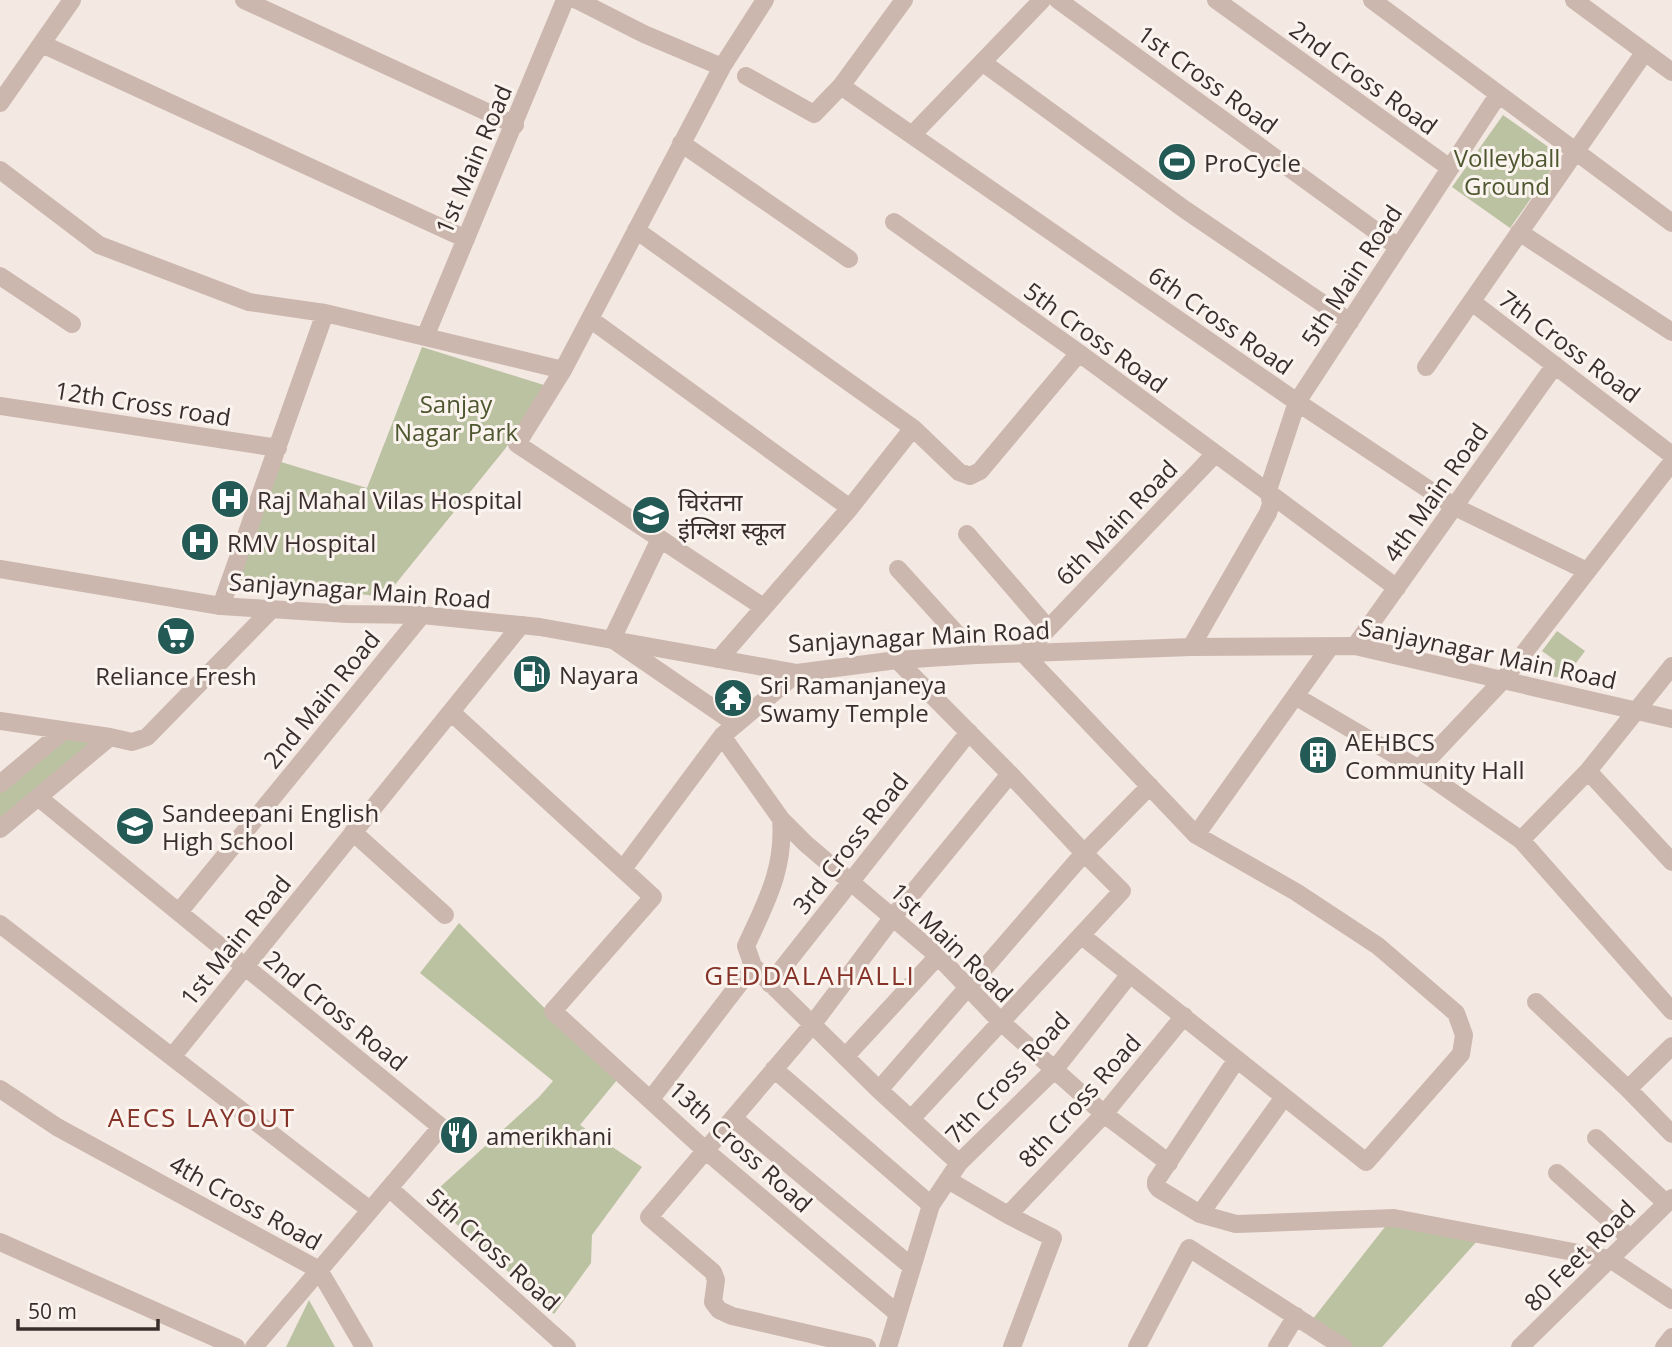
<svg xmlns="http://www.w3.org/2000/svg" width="1672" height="1347" viewBox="0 0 1672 1347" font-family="'Open Sans','Noto Sans Devanagari',sans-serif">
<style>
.green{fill:#bbc2a2}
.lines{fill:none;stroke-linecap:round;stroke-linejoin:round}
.minor{stroke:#cbb7ae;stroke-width:18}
.tertiary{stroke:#cbb7ae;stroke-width:18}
.labels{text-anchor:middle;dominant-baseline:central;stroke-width:6;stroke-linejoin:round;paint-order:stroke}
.street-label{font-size:24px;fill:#3a2e2c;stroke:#faf3ee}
.park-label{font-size:24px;fill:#4e5730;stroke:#faf3ee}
.poi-label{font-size:24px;fill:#3a2e2c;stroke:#faf3ee;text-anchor:start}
.neighbourhood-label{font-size:26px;letter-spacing:2px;fill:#853228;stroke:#faf3ee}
</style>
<rect width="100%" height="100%" fill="#f3e8e2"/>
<path class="green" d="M 1503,115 L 1561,156 L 1510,228 L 1452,187 Z
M 422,347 L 547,386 L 505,449 L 385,597 L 236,580 L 281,462 L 367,488 Z
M 1557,631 L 1585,651 L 1564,679 L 1547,675 L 1556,661 L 1542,651 Z
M 63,740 L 101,740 L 0,824 L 0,792 Z
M 459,923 L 617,1080 L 580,1125 L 642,1167 L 592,1235 L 591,1263 L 554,1314 L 428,1198 L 539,1097 L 553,1081 L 420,973 Z
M 1388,1223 L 1479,1239 L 1382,1347 L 1350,1347 L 1312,1320 Z
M 309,1300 L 335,1347 L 286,1347 Z"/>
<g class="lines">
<path class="minor" d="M 244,0 L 515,125
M 577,0 L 644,34 L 722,67
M 1058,0 L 1398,247
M 1216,0 L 1450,168
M 1372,0 L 1672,223
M 1574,0 L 1672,72
M 42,44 L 466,239
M 982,62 L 1184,209 L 1350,322
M 746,76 L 814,114 L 841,86 L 904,0
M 841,86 L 1297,402 L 1455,507 L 1587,571
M 0,103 L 72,0
M 912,135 L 1042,0
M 681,143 L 849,259
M 0,170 L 99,245 L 249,302 L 325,313 L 563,370
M 894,222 L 1079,353 L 1269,493 L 1271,504 L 1268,513 L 1191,647
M 636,230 L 913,428 L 959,472 L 970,476 L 980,471 L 1079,353
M 1519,232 L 1672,332
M 0,276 L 72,324
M 1472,302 L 1672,455
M 590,319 L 850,508
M 425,337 L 565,0
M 1426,367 L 1644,53
M 0,406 L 278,448
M 967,534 L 1048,628
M 660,539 L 612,639 L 736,724
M 898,569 L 976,655
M 1397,588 L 1269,493 L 1269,487 L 1297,402 L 1498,95
M 221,606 L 325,313
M 763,607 L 517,444 L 563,370 L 722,67 L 765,0
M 1355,646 L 1555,365
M 719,659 L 850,508 L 913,428
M 897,660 L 1010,774 L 1084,853 L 1150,786
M 1295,696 L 1419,769 L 1521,840 L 1672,1011
M 451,712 L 653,897 L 553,1011 L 705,1150 L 898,1314
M 0,721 L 110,737 L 132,742 L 147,737 L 272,609
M 722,736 L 781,819 L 806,844 L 938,956 L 1000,1021 L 1104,1114 L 1169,1163
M 1419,769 L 1503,680 L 1672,462
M 1588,771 L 1672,862
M 0,784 L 62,732
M 38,797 L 441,1127 L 254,1347
M 781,819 C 785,869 766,902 746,946 L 753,966 L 879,1090 L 959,1163
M 0,829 L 110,737
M 353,832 L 445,915
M 1196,835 L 1330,647
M 1521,840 L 1588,771 L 1672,666
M 623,869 L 722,736 L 797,673
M 179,912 L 422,615
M 0,924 L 370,1210
M 1082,936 L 1366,1162 L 1461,1054 L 1464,1035 L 1456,1013 L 1378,946 L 1296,892 L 1196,835 L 1024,654 L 1215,454
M 770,984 L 969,732
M 1536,1002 L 1628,1089
M 1672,1046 L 1628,1089 L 1672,1134
M 172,1057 L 521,625
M 845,1057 L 938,956
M 774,1069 L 931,1205
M 0,1089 L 57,1127 L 319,1270 L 364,1347
M 879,1090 L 1084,853 L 1122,891 L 912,1118
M 1284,1097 L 1200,1214 L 1236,1224 L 1394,1218 L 1610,1259 L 1672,1300
M 651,1099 L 753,966
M 733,1118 L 912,1267
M 1596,1138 L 1666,1203
M 1557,1173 L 1630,1238
M 948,1180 L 1008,1215 L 1053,1238 L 1012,1347
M 389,1188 L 567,1347
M 1200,1214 L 1159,1189 L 1156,1185 L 1156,1181 L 1237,1059
M 1008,1215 L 1104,1114 L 1184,1016
M 0,1242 L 236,1347
M 867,1347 L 732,1316 L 719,1310 L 713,1302 L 716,1280 L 713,1272 L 649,1217 L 812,1025 L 893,917 L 1010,774
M 888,1347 L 931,1205 L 959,1163 L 1055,1069 L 1130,974
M 1137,1347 L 1189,1248 L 1343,1347
M 1277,1347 L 1296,1316
M 1664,1347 L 1672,1337"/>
<path class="tertiary" d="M 0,569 L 221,606 L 347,614 L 422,615 L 540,627 L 797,673 L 897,660 L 976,655 L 1191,647 L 1355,646 L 1672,719
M 1520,1347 L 1672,1198"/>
</g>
<defs>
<symbol id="stadium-disc" viewBox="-11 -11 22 22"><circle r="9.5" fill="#235a56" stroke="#faf3ee"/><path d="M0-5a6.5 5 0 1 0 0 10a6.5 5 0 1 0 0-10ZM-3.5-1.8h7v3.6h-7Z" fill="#fff"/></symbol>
<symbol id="hospital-disc" viewBox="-11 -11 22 22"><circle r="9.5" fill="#235a56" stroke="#faf3ee"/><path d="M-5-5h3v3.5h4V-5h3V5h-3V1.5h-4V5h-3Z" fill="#fff"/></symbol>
<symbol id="school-disc" viewBox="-11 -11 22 22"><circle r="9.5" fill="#235a56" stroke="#faf3ee"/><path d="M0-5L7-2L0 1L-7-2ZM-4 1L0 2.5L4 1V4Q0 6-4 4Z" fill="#fff"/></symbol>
<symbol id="supermarket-disc" viewBox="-11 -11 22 22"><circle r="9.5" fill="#235a56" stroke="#faf3ee"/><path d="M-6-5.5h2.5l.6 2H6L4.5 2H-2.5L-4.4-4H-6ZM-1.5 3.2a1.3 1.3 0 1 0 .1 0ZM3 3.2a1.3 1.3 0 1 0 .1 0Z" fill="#fff"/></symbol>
<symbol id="fuel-disc" viewBox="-11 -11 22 22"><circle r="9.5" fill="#235a56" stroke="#faf3ee"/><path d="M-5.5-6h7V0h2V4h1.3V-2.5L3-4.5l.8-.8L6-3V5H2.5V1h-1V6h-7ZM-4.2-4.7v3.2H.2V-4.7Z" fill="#fff"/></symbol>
<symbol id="temple-disc" viewBox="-11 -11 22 22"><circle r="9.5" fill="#235a56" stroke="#faf3ee"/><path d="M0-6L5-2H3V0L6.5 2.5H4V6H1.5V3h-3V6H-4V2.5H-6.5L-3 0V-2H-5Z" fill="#fff"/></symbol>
<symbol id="building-disc" viewBox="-11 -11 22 22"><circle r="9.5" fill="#235a56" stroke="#faf3ee"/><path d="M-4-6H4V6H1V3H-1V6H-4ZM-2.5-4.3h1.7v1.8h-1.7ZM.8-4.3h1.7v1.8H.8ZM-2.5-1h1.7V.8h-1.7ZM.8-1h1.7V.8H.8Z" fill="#fff"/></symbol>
<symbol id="restaurant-disc" viewBox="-11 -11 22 22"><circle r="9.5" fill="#235a56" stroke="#faf3ee"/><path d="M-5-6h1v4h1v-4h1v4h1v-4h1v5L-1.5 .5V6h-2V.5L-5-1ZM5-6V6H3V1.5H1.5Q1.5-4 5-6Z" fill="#fff"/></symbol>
</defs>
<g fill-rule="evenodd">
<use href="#stadium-disc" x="1155" y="140" width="44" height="44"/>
<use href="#hospital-disc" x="208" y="477" width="44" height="44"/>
<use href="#school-disc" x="629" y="493" width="44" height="44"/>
<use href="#hospital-disc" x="178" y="520" width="44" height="44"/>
<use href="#supermarket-disc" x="154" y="614" width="44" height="44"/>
<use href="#fuel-disc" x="510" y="652" width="44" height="44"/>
<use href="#temple-disc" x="711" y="676" width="44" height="44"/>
<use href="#building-disc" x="1296" y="733" width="44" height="44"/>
<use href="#school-disc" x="113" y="804" width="44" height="44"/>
<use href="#restaurant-disc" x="437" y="1113" width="44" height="44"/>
</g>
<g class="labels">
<g class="street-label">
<text transform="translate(1364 77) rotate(36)">2nd Cross Road</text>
<text transform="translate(1208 79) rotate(36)">1st Cross Road</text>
<text transform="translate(473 159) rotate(-67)">1st Main Road</text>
<text transform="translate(1351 275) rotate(-57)">5th Main Road</text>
<text transform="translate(1221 320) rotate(35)">6th Cross Road</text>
<text transform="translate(1096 337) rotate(36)">5th Cross Road</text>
<text transform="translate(1570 346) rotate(37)">7th Cross Road</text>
<text transform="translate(143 403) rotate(9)">12th Cross road</text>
<text transform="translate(1435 492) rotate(-55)">4th Main Road</text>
<text transform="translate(1116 522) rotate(-46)">6th Main Road</text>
<text transform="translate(360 590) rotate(4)">Sanjaynagar Main Road</text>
<text transform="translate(919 636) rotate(-3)">Sanjaynagar Main Road</text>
<text transform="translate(1488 653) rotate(12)">Sanjaynagar Main Road</text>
<text transform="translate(321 699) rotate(-51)">2nd Main Road</text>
<text transform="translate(850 843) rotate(-52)">3rd Cross Road</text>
<text transform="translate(235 940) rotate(-51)">1st Main Road</text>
<text transform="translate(952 942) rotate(44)">1st Main Road</text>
<text transform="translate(336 1010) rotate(39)">2nd Cross Road</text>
<text transform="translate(1007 1077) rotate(-47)">7th Cross Road</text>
<text transform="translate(1079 1100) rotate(-48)">8th Cross Road</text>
<text transform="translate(741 1146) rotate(42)">13th Cross Road</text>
<text transform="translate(246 1202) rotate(29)">4th Cross Road</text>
<text transform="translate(494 1249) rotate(42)">5th Cross Road</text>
<text transform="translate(1579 1255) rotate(-45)">80 Feet Road</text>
</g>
<g class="park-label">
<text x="1507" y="157">Volleyball<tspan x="1507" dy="28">Ground</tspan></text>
<text x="456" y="403">Sanjay<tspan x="456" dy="28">Nagar Park</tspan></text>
</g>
<g class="poi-label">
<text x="1204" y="162">ProCycle</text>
<text x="257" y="499">Raj Mahal Vilas Hospital</text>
<text x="678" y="501">चिरंतना<tspan x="678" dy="28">इंग्लिश स्कूल</tspan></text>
<text x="227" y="542">RMV Hospital</text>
<text x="559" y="674">Nayara</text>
<text x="176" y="675" text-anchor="middle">Reliance Fresh</text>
<text x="760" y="684">Sri Ramanjaneya<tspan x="760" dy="28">Swamy Temple</tspan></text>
<text x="1345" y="741">AEHBCS<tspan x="1345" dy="28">Community Hall</tspan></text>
<text x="162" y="812">Sandeepani English<tspan x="162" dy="28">High School</tspan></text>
<text x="486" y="1135">amerikhani</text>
</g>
<g class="neighbourhood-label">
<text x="810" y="975">GEDDALAHALLI</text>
<text x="202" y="1117">AECS LAYOUT</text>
</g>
</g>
<path d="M18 1319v10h140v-10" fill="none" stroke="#3a2e2c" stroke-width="3.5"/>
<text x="28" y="1319" font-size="21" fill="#3a2e2c" stroke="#faf3ee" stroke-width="5" paint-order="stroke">50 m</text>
</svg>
